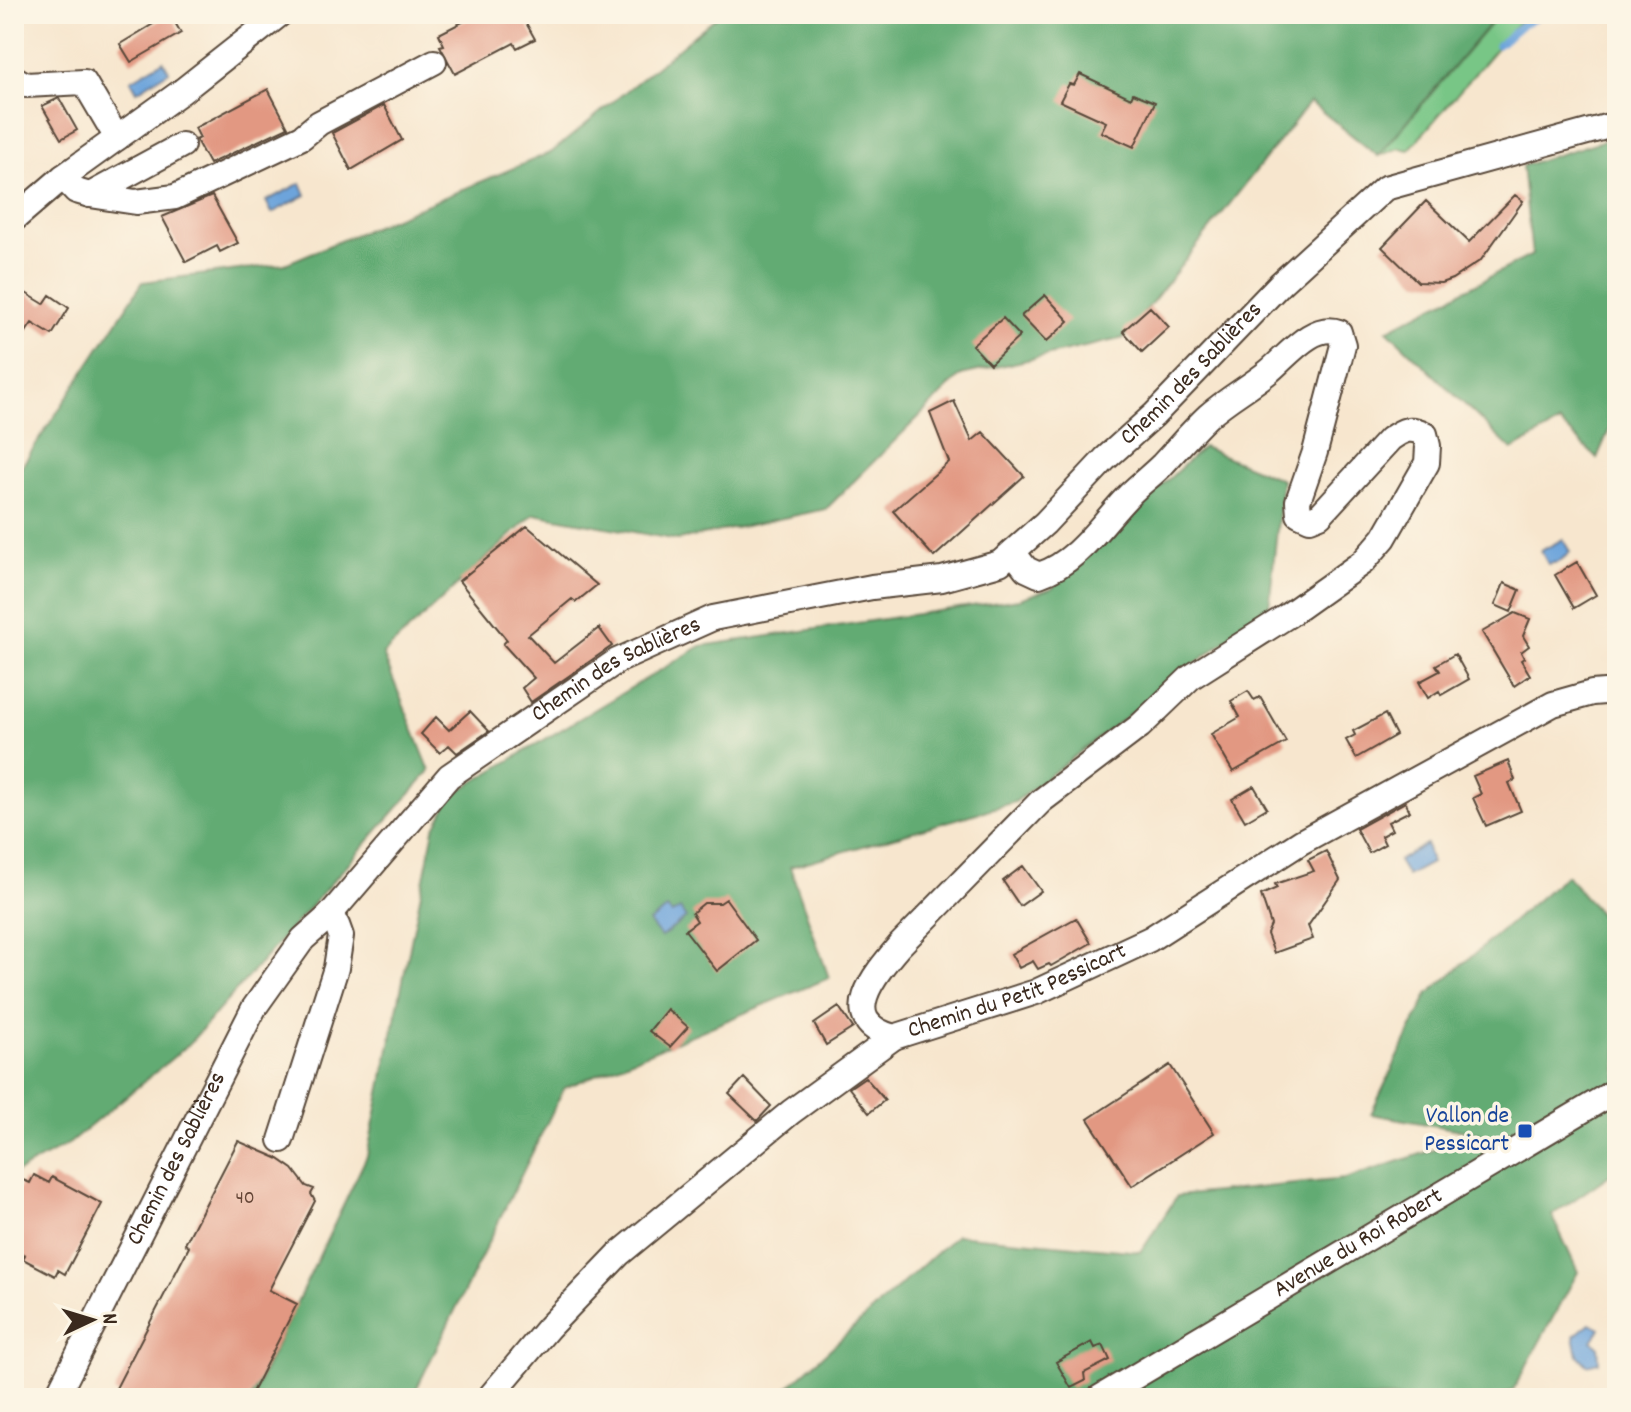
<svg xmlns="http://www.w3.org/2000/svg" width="1631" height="1412" viewBox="0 0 1631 1412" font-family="Dekko,sans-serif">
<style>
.green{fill:#78c686;stroke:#5a7852;stroke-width:2}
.forest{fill:#62ab73;stroke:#4e6a48;stroke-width:2}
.water{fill:#6da4db;stroke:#54677c;stroke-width:2}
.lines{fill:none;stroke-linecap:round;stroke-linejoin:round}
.stream{stroke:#6da4db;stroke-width:7}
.building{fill:#e29882}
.minor-casing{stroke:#574638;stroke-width:28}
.minor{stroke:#fff;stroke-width:24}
.transit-dot{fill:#1a4fb4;stroke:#fcf5e5;stroke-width:3}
.labels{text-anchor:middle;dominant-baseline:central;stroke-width:7;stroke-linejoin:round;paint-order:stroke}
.number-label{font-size:20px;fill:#654637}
.street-label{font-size:24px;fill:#3b2a1e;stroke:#fcf5e5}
.transit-label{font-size:24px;fill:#164399;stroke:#fcf5e5;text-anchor:end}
</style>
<rect width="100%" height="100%" fill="#fcf5e5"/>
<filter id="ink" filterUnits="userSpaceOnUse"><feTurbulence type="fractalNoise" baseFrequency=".0125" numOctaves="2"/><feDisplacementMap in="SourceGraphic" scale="16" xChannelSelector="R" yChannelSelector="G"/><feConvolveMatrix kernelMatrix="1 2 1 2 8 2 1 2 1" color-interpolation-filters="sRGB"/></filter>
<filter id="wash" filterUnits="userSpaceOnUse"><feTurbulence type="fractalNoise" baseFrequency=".006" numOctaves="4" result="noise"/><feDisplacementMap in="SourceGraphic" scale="32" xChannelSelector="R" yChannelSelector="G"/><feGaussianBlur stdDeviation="1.8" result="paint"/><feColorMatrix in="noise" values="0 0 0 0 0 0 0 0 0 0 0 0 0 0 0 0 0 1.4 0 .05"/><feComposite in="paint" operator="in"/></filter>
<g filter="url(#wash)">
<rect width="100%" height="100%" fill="#f7e6ce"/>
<path class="green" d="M 1499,14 L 1526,14 L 1409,150 L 1399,148 L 1378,156 Z"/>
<path class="forest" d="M 720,14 L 1498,14 L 1378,156 L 1310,102 L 1124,338 L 961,375 L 826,509 L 678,540 L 534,514 L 383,654 L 430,771 L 188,1045 L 70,1143 L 14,1174 L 14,478 L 143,282 L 285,264 L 552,152 Z
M 1617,136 L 1617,412 L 1597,458 L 1560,423 L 1512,450 L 1387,330 L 1532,255 L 1522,166 Z
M 1203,447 L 1282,480 L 1269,607 L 1015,802 L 790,867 L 829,978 L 564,1088 L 412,1398 L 251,1398 L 367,1156 L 434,829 L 452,795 L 701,646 L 1019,599 L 1052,588 Z
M 1566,875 L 1617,934 L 1617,1170 L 1552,1215 L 1578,1272 L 1513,1390 L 1496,1398 L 776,1398 L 956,1235 L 1141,1252 L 1177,1196 L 1345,1179 L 1482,1134 L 1371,1114 L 1428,994 Z"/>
<path class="water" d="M 163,61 L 169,71 L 137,91 L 131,80 Z
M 301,183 L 306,195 L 272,213 L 266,201 Z
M 1563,539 L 1570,552 L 1559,562 L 1548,564 L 1541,551 Z
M 1426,844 L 1431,863 L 1407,876 L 1398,861 Z
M 667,909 L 672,914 L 680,909 L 686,918 L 661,937 L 649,922 Z
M 1590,1323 L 1600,1329 L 1592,1341 L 1598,1346 L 1599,1362 L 1587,1365 L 1578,1355 L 1574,1336 Z"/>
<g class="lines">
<path class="stream" d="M 1498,45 L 1522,25 L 1545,14"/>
</g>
<g id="blocks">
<path class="building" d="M 170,14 L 181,33 L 131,62 L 120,44 Z
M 478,14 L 521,14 L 535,39 L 517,48 L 514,43 L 455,74 L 440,46 L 444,45 L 439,34 Z
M 1080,74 L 1131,98 L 1133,93 L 1155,102 L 1134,147 L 1101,132 L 1106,122 L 1060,101 L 1069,84 L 1074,85 Z
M 268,89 L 288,127 L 209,164 L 196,140 L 200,138 L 195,128 Z
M 59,98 L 77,130 L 61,139 L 42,106 Z
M 384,105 L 402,140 L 351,170 L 332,133 Z
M 1515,195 L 1523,201 L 1481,260 L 1452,279 L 1441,283 L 1418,282 L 1382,247 L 1426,201 L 1469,242 Z
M 212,196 L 238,243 L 220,252 L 217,246 L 186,262 L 162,217 Z
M 14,286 L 44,304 L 50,295 L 69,308 L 52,335 L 32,323 L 14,350 Z
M 1045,295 L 1069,321 L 1046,342 L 1021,316 Z
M 1150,307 L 1169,327 L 1142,352 L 1123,331 Z
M 1003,318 L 1020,336 L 990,364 L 972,345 Z
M 954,401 L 972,441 L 983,432 L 1024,476 L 934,557 L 893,511 L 949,462 L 930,413 Z
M 527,526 L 597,585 L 576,602 L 572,599 L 528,635 L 554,663 L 599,628 L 612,646 L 531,702 L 522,688 L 534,678 L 503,644 L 507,640 L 459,581 Z
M 1577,562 L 1596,595 L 1574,608 L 1555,575 Z
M 1504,583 L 1520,590 L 1511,612 L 1495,605 Z
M 1515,613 L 1530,619 L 1523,636 L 1529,646 L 1521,652 L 1524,658 L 1521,660 L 1530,675 L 1514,686 L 1482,632 Z
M 1455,654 L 1469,679 L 1441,695 L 1439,691 L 1428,698 L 1419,682 L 1440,671 L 1436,665 Z
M 1248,691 L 1254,700 L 1260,697 L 1286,742 L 1233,772 L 1211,734 L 1240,717 L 1231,701 Z
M 470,711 L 489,731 L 457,753 L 449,745 L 440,753 L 421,734 L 436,717 L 449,730 Z
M 1385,714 L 1396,735 L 1356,758 L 1346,740 L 1355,735 L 1353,731 Z
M 1508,761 L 1515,780 L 1509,783 L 1521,811 L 1486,826 L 1473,798 L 1481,794 L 1473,776 Z
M 1254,786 L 1267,808 L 1245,821 L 1232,799 Z
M 1405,802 L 1410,811 L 1388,822 L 1392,830 L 1381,836 L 1385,844 L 1369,853 L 1356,829 Z
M 1326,851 L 1340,880 L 1308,926 L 1313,939 L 1274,953 L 1267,934 L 1271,925 L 1261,895 L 1277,888 L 1275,884 L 1314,871 L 1308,860 Z
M 1023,866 L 1041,891 L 1020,906 L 1003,881 Z
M 726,899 L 756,940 L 717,971 L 685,930 L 697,921 L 692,913 L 704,903 L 720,903 Z
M 1076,918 L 1091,943 L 1051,966 L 1049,964 L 1038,969 L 1033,961 L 1019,968 L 1011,954 Z
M 839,1007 L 853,1028 L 826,1045 L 814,1024 Z
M 667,1009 L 688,1027 L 670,1047 L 649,1031 Z
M 1170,1065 L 1214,1133 L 1132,1186 L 1088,1119 Z
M 865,1077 L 885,1100 L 869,1113 L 849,1088 Z
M 744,1078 L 771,1106 L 757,1121 L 729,1094 Z
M 238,1141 L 277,1158 L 293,1169 L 306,1186 L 314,1189 L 311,1194 L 315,1201 L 269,1290 L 297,1304 L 249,1398 L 125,1398 L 114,1392 L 189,1247 L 185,1244 Z
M 34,1175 L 49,1183 L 52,1177 L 102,1204 L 65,1274 L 58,1270 L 55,1276 L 23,1259 L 25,1255 L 14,1249 L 14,1197 L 23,1180 L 30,1183 Z
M 1092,1342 L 1095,1348 L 1103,1345 L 1110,1360 L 1084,1373 L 1085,1381 L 1071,1388 L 1056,1362 Z"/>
</g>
</g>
<g filter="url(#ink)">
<use href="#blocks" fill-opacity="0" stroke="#574638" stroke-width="2"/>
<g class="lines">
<defs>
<g id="minor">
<path d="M 14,78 L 26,85 L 84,82 L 117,138"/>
<path d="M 63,177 L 76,191 L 90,195 L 136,202 L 175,197 L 302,137 L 319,123 L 434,62"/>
<path d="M 90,195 L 182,145"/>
<path d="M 14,219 L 63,177 L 181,92 L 280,14"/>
<path d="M 894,1037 C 835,1021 875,974 899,946 L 1041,801 L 1140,726 L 1191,677 L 1287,616 L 1363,562 L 1384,538 L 1427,463 L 1428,446 L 1425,434 C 1410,426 1403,430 1390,439 L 1320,515 L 1310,519 L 1299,514 L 1298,501 L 1315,452 L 1343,345 L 1339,332 C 1312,322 1286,358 1268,372 C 1248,388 1227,399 1208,416 C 1192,431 1177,449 1162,465 C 1152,475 1140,484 1130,494 C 1102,522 1079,562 1039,575 L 1026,569 L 1013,552"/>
<path d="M 281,1140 L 336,968 L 341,936 L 337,925 L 328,917"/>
<path id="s1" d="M 56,1398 L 254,1008 L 303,939 L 328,917 L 449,776 L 617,661 L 713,618 L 872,587 L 942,579 L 1000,563 L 1045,523 L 1105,459 L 1154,415 L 1281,283 L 1385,188 L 1609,126"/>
<path id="s2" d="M 489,1398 L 548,1328 L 619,1254 L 791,1112 L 894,1037 L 1036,992 L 1150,939 L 1301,842 L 1553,704 L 1592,693 L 1617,691"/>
<path id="s3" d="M 1099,1398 L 1617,1090"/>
</g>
</defs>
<use href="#minor" class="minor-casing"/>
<use href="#minor" class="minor"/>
</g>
</g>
<rect class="transit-dot" x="1517" y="1123" width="16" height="16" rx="4"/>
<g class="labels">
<g class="number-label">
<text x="245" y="1199">40</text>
</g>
<g class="street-label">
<text stroke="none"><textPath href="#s1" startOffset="1612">Chemin des Sablières</textPath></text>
<text stroke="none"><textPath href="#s1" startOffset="940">Chemin des Sablières</textPath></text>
<text stroke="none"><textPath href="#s2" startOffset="676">Chemin du Petit Pessicart</textPath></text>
<text stroke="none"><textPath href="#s1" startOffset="268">Chemin des Sablières</textPath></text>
<text stroke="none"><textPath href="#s3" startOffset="302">Avenue du Roi Robert</textPath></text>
</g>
<g class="transit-label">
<text x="1509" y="1117">Vallon de<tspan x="1509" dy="28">Pessicart</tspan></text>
</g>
</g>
<rect width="1631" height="1412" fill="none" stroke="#fcf5e5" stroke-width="48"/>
<g transform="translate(92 1320) rotate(86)" stroke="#fcf5e5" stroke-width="6" paint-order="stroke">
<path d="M0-6L14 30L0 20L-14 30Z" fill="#3b2a1e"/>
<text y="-12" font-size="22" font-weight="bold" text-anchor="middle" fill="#3b2a1e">N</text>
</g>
</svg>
